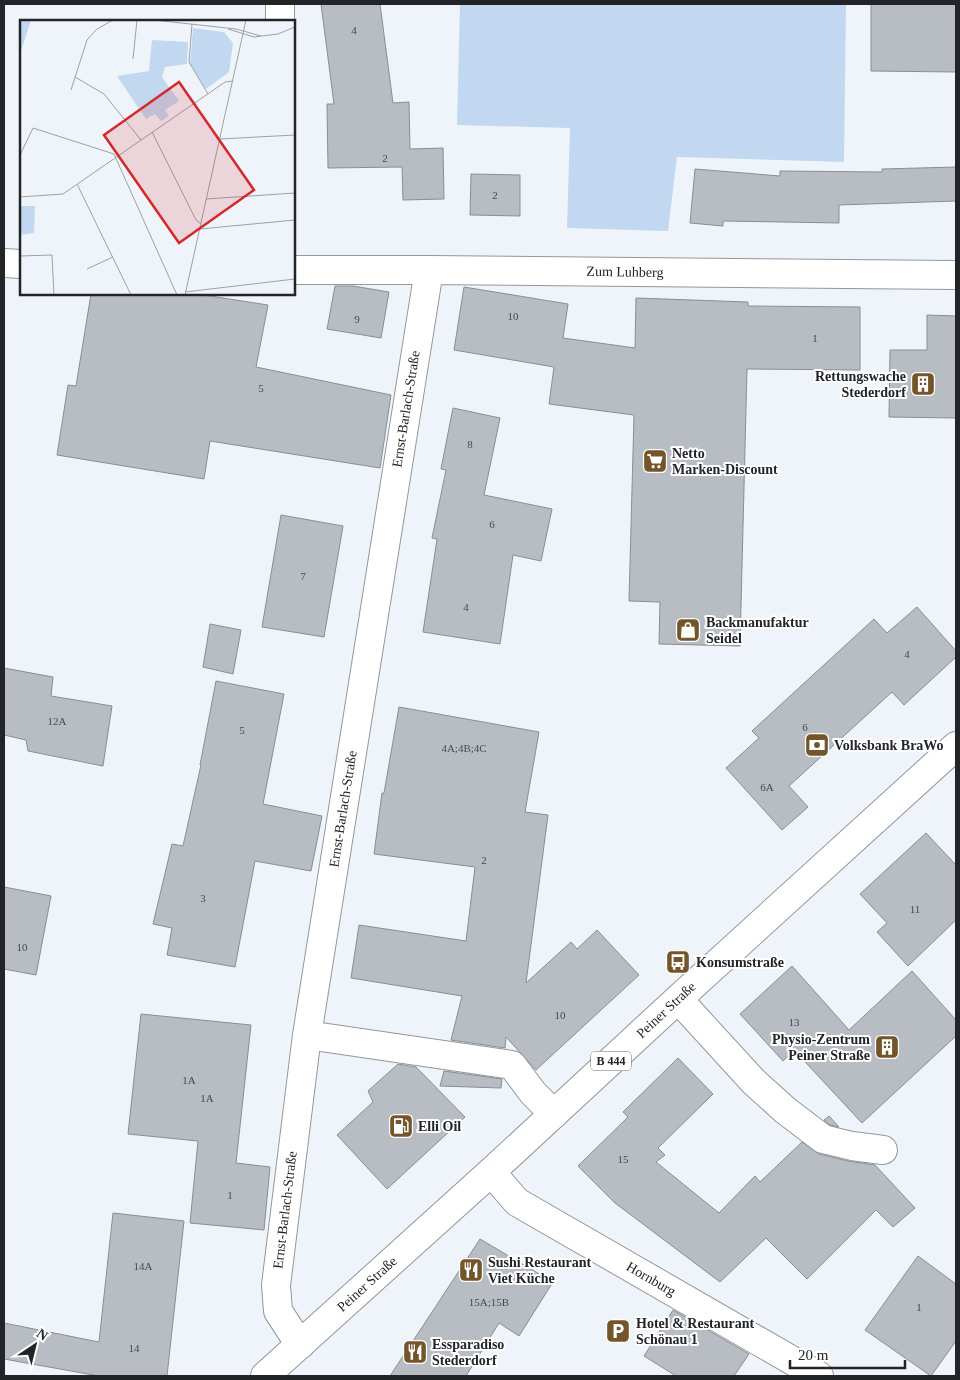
<svg xmlns="http://www.w3.org/2000/svg" width="960" height="1380" viewBox="0 0 960 1380" font-family="'Times New Roman',serif">
<style>
.green{fill:#c2d7f0}
.building{fill:#b8bdc4;stroke:#898e94}
.lines{fill:none;stroke-linecap:round;stroke-linejoin:round}
.minor-casing{stroke:#92979d;stroke-width:30}
.major-casing{stroke:#92979d;stroke-width:30}
.minor{stroke:#fff;stroke-width:28}
.major{stroke:#fff;stroke-width:28}
.labels{text-anchor:middle;dominant-baseline:central;stroke-width:4;stroke-linejoin:round;paint-order:stroke}
.number-label{font-size:11px;fill:#484a4e}
.shield{fill:#fff;stroke:#656668;stroke-width:1}
.shield-label{font-size:12px;font-weight:bold;fill:#232427}
.street-label{font-size:14px;fill:#232427;stroke:#fff}
.poi-label{font-size:14px;font-weight:bold;fill:#232427;stroke:#fff;text-anchor:start}
.inset-road{fill:none;stroke:#9da1a6;stroke-width:1}
.view{fill:#d62828;fill-opacity:0.15;stroke:#d62828;stroke-width:2.5}
.inset-edge{fill:none;stroke:#232427;stroke-width:2.5}
</style>
<rect width="100%" height="100%" fill="#eff4fb"/>
<path class="green" d="M 460,4 L 846,4 L 844,162 L 677,157 L 668,231 L 567,228 L 570,128 L 457,125 Z"/>
<path class="building" d="M 321,4 L 380,4 L 393,103 L 409,102 L 410,149 L 443,148 L 444,199 L 403,200 L 402,167 L 328,168 L 327,104 L 334,104 Z
M 871,4 L 956,4 L 956,72 L 871,71 Z
M 956,167 L 956,201 L 839,205 L 839,223 L 723,221 L 723,226 L 690,223 L 695,169 L 780,176 L 780,171 L 882,172 L 882,169 Z
M 471,174 L 520,175 L 520,216 L 470,215 Z
M 335,286 L 353,286 L 389,292 L 381,338 L 327,329 Z
M 464,287 L 568,304 L 563,338 L 635,348 L 636,298 L 748,302 L 748,306 L 860,307 L 860,370 L 747,369 L 740,646 L 659,644 L 660,602 L 629,601 L 634,415 L 549,404 L 554,367 L 454,350 Z
M 91,294 L 197,294 L 268,305 L 256,367 L 391,395 L 380,468 L 210,441 L 204,479 L 57,455 L 68,385 L 76,386 Z
M 927,315 L 956,316 L 956,418 L 889,417 L 890,350 L 927,350 Z
M 453,408 L 500,418 L 484,495 L 552,509 L 541,561 L 513,555 L 500,644 L 423,632 L 437,539 L 432,538 L 446,470 L 441,469 Z
M 281,515 L 343,526 L 324,637 L 262,627 Z
M 917,607 L 956,651 L 956,657 L 904,705 L 892,692 L 789,786 L 808,807 L 782,830 L 726,768 L 759,738 L 752,731 L 874,619 L 887,633 Z
M 210,624 L 241,630 L 233,674 L 203,667 Z
M 4,668 L 53,677 L 51,696 L 112,706 L 103,766 L 28,751 L 26,740 L 4,735 Z
M 216,681 L 284,694 L 263,804 L 322,816 L 311,871 L 255,861 L 235,967 L 167,955 L 172,928 L 153,924 L 172,844 L 183,846 L 201,765 L 200,765 Z
M 399,707 L 539,732 L 525,812 L 548,815 L 526,983 L 571,942 L 577,949 L 597,930 L 639,975 L 536,1070 L 506,1037 L 505,1048 L 451,1040 L 462,996 L 351,978 L 359,925 L 466,941 L 475,867 L 374,854 L 382,793 L 384,793 Z
M 926,833 L 956,865 L 956,920 L 908,966 L 877,932 L 887,923 L 860,894 Z
M 4,887 L 51,896 L 36,975 L 4,969 Z
M 792,966 L 849,1030 L 912,971 L 956,1020 L 956,1036 L 862,1123 L 794,1050 L 783,1061 L 740,1014 Z
M 141,1014 L 251,1025 L 236,1163 L 270,1167 L 264,1230 L 190,1223 L 198,1141 L 128,1134 Z
M 678,1058 L 713,1094 L 658,1148 L 665,1155 L 656,1162 L 719,1213 L 755,1176 L 760,1182 L 802,1142 L 819,1154 L 848,1161 L 875,1165 L 915,1208 L 893,1227 L 876,1210 L 807,1279 L 766,1238 L 720,1282 L 615,1203 L 578,1166 L 628,1117 L 623,1112 Z
M 398,1064 L 416,1067 L 465,1117 L 387,1189 L 337,1135 L 373,1102 L 368,1091 Z
M 444,1071 L 502,1079 L 501,1088 L 440,1086 Z
M 829,1116 L 839,1127 L 830,1125 L 824,1120 Z
M 113,1213 L 184,1221 L 167,1376 L 99,1376 L 4,1359 L 4,1323 L 99,1342 Z
M 480,1239 L 553,1282 L 519,1336 L 499,1323 L 466,1376 L 390,1376 Z
M 918,1256 L 956,1284 L 956,1341 L 931,1376 L 865,1330 Z
M 673,1310 L 749,1354 L 734,1376 L 676,1376 L 644,1356 Z"/>
<g class="lines">
<defs>
<path id="minor" d="M 280,4 L 280,21
M 4,263 L 21,264
M 294,270 L 429,270 L 956,275
M 678,999 L 754,1082 L 785,1110 L 823,1139 L 852,1146 L 883,1150
M 307,1035 L 512,1065 L 533,1093 L 554,1114
M 491,1172 L 517,1202 L 819,1376
M 300,1345 L 278,1311 L 276,1285 L 307,1035 L 429,270"/>
<path id="major" d="M 265,1376 L 491,1172 L 678,999 L 956,746"/>
</defs>
<use href="#minor" class="minor-casing"/>
<use href="#major" class="major-casing"/>
<use href="#minor" class="minor"/>
<use href="#major" class="major"/>
</g>
<defs>
<symbol id="building-square" viewBox="-11 -11 22 22"><rect x="-9" y="-9" width="18" height="18" rx="4" fill="#74552a" stroke="#fff"/><path d="M-4-6H4V6H1V3H-1V6H-4ZM-2.5-4.3h1.7v1.8h-1.7ZM.8-4.3h1.7v1.8H.8ZM-2.5-1h1.7V.8h-1.7ZM.8-1h1.7V.8H.8Z" fill="#fff"/></symbol>
<symbol id="supermarket-square" viewBox="-11 -11 22 22"><rect x="-9" y="-9" width="18" height="18" rx="4" fill="#74552a" stroke="#fff"/><path d="M-6-5.5h2.5l.6 2H6L4.5 2H-2.5L-4.4-4H-6ZM-1.5 3.2a1.3 1.3 0 1 0 .1 0ZM3 3.2a1.3 1.3 0 1 0 .1 0Z" fill="#fff"/></symbol>
<symbol id="shop-square" viewBox="-11 -11 22 22"><rect x="-9" y="-9" width="18" height="18" rx="4" fill="#74552a" stroke="#fff"/><path d="M-5-2.5h2.3a2.7 3.5 0 0 1 5.4 0H5L5.5 6h-11ZM-1.5-2.5h3a1.5 2.3 0 0 0-3 0Z" fill="#fff"/></symbol>
<symbol id="bank-square" viewBox="-11 -11 22 22"><rect x="-9" y="-9" width="18" height="18" rx="4" fill="#74552a" stroke="#fff"/><path d="M-6-4H6V4H-6ZM0-2.3a2.3 2.3 0 1 0 0 4.6a2.3 2.3 0 1 0 0-4.6Z" fill="#fff"/></symbol>
<symbol id="bus-square" viewBox="-11 -11 22 22"><rect x="-9" y="-9" width="18" height="18" rx="4" fill="#74552a" stroke="#fff"/><path d="M-5-6H5V4H4V6H2V4H-2V6H-4V4H-5ZM-3.5-4V0h7V-4ZM-3.5 1.2v1.5H-2V1.2ZM2 1.2v1.5H3.5V1.2Z" fill="#fff"/></symbol>
<symbol id="fuel-square" viewBox="-11 -11 22 22"><rect x="-9" y="-9" width="18" height="18" rx="4" fill="#74552a" stroke="#fff"/><path d="M-5.5-6h7V0h2V4h1.3V-2.5L3-4.5l.8-.8L6-3V5H2.5V1h-1V6h-7ZM-4.2-4.7v3.2H.2V-4.7Z" fill="#fff"/></symbol>
<symbol id="restaurant-square" viewBox="-11 -11 22 22"><rect x="-9" y="-9" width="18" height="18" rx="4" fill="#74552a" stroke="#fff"/><path d="M-5-6h1v4h1v-4h1v4h1v-4h1v5L-1.5 .5V6h-2V.5L-5-1ZM5-6V6H3V1.5H1.5Q1.5-4 5-6Z" fill="#fff"/></symbol>
<symbol id="parking-square" viewBox="-11 -11 22 22"><rect x="-9" y="-9" width="18" height="18" rx="4" fill="#74552a" stroke="#fff"/><path d="M-3.5-5.5H1a3.5 3.5 0 0 1 0 7H-1V5.5H-3.5ZM-1-3.4V-.6H.8a1.4 1.4 0 0 0 0-2.8Z" fill="#fff"/></symbol>
</defs>
<g fill-rule="evenodd">
<use href="#building-square" x="909" y="370" width="28" height="28"/>
<use href="#supermarket-square" x="641" y="447" width="28" height="28"/>
<use href="#shop-square" x="674" y="616" width="28" height="28"/>
<use href="#bank-square" x="803" y="731" width="28" height="28"/>
<use href="#bus-square" x="664" y="948" width="28" height="28"/>
<use href="#building-square" x="873" y="1033" width="28" height="28"/>
<use href="#fuel-square" x="387" y="1112" width="28" height="28"/>
<use href="#restaurant-square" x="457" y="1256" width="28" height="28"/>
<use href="#parking-square" x="604" y="1317" width="28" height="28"/>
<use href="#restaurant-square" x="401" y="1338" width="28" height="28"/>
</g>
<g class="labels">
<g class="number-label">
<text x="354" y="30">4</text>
<text x="385" y="158">2</text>
<text x="495" y="195">2</text>
<text x="513" y="316">10</text>
<text x="357" y="319">9</text>
<text x="815" y="338">1</text>
<text x="261" y="388">5</text>
<text x="470" y="444">8</text>
<text x="492" y="524">6</text>
<text x="303" y="576">7</text>
<text x="466" y="607">4</text>
<text x="907" y="654">4</text>
<text x="57" y="721">12A</text>
<text x="805" y="727">6</text>
<text x="242" y="730">5</text>
<text x="464" y="748">4A;4B;4C</text>
<text x="767" y="787">6A</text>
<text x="484" y="860">2</text>
<text x="203" y="898">3</text>
<text x="915" y="909">11</text>
<text x="22" y="947">10</text>
<text x="560" y="1015">10</text>
<text x="794" y="1022">13</text>
<text x="189" y="1080">1A</text>
<text x="207" y="1098">1A</text>
<text x="623" y="1159">15</text>
<text x="230" y="1195">1</text>
<text x="143" y="1266">14A</text>
<text x="489" y="1302">15A;15B</text>
<text x="919" y="1307">1</text>
<text x="134" y="1348">14</text>
</g>
<rect class="shield" x="591" y="1051.5" width="40" height="19" rx="4"/>
<g class="shield-label">
<text x="611" y="1061">B 444</text>
</g>
<g class="street-label">
<text transform="translate(625 272) rotate(1)">Zum Luhberg</text>
<text transform="translate(406 409) rotate(-81)">Ernst-Barlach-Straße</text>
<text transform="translate(343 809) rotate(-81)">Ernst-Barlach-Straße</text>
<text transform="translate(666 1010) rotate(-43)">Peiner Straße</text>
<text transform="translate(285 1210) rotate(-83)">Ernst-Barlach-Straße</text>
<text transform="translate(651 1279) rotate(30)">Hornburg</text>
<text transform="translate(367 1284) rotate(-42)">Peiner Straße</text>
</g>
<g class="poi-label">
<text x="906" y="376" text-anchor="end">Rettungswache<tspan x="906" dy="16">Stederdorf</tspan></text>
<text x="672" y="453">Netto<tspan x="672" dy="16">Marken-Discount</tspan></text>
<text x="706" y="622">Backmanufaktur<tspan x="706" dy="16">Seidel</tspan></text>
<text x="834" y="745">Volksbank BraWo</text>
<text x="696" y="962">Konsumstraße</text>
<text x="870" y="1039" text-anchor="end">Physio-Zentrum<tspan x="870" dy="16">Peiner Straße</tspan></text>
<text x="418" y="1126">Elli Oil</text>
<text x="488" y="1262">Sushi Restaurant<tspan x="488" dy="16">Viet Küche</tspan></text>
<text x="636" y="1323">Hotel &amp; Restaurant<tspan x="636" dy="16">Schönau 1</tspan></text>
<text x="432" y="1344">Essparadiso<tspan x="432" dy="16">Stederdorf</tspan></text>
</g>
</g>
<g transform="translate(20 20)">
<rect width="275" height="275" fill="#eff4fb"/>
<path d="M 0,0 L 11,0 L 0,34 ZM 173,8 L 204,12 L 213,23 L 209,52 L 186,69 L 170,44 ZM 132,20 L 168,22 L 167,44 L 145,47 L 142,57 L 159,81 L 145,90 L 149,96 L 141,101 L 135,94 L 126,99 L 97,56 L 129,51 ZM 0,186 L 15,186 L 14,213 L 0,215 Z" fill="#c2d7f0"/>
<path class="inset-road" d="M 134,0 L 216,9 L 241,16M 172,4 L 169,42 L 188,74M 208,9 L 234,17 L 258,14 L 275,7M 113,39 L 117,0M 55,57 L 84,74 L 121,120M 51,70 L 67,20 L 77,9 L 93,0M 132,112 L 176,200 L 181,204M 200,119 L 275,115M 0,135 L 13,108 L 94,134 L 157,275M 57,164 L 111,275M 0,177 L 43,174 L 205,62 L 213,61M 186,179 L 275,173M 180,209 L 275,200M 0,236 L 32,235 L 34,275M 67,249 L 93,237M 165,272 L 275,259M 165,275 L 226,0"/>
<path class="view" d="M 159,62 L 234,170 L 159,223 L 84,115 Z"/>
<rect width="275" height="275" class="inset-edge"/>
</g>
<rect width="960" height="1380" fill="none" stroke="#232427" stroke-width="10"/>
<g transform="translate(35 1345) rotate(35)" stroke="#ffffff" stroke-width="4" paint-order="stroke">
<path d="M0-4L9 19L0 12L-9 19Z" fill="#232427"/>
<text y="-8" font-size="14" font-weight="bold" text-anchor="middle" fill="#232427">N</text>
</g>
<path d="M790 1360v8h115v-8" fill="none" stroke="#232427" stroke-width="2.5"/>
<text x="798" y="1360" font-size="15" fill="#232427" stroke="#ffffff" stroke-width="4" paint-order="stroke">20 m</text>
</svg>
